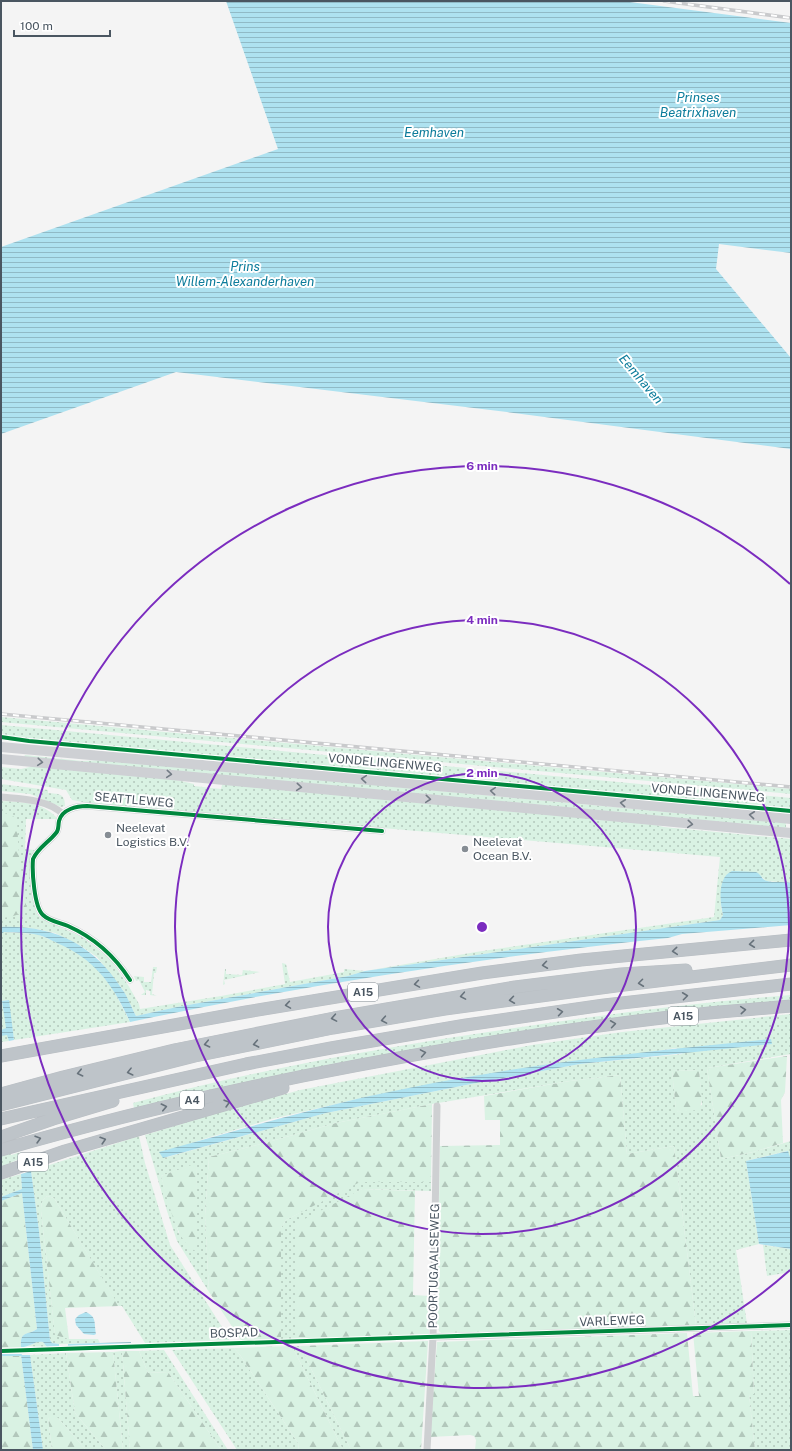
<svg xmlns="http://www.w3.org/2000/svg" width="792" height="1451" viewBox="0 0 792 1451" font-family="'Public Sans',sans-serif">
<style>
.grass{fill:url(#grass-dots);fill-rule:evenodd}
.forest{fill:url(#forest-firs)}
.water{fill:url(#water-rules)}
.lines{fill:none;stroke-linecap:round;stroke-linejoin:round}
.stream{stroke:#aee2f0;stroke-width:2}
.highway-casing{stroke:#b9bec3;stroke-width:13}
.street{stroke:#ced0d2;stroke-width:7}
.secondary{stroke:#ced0d4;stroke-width:10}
.highway{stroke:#bec4c9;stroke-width:12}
.rail-casing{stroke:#c9cacc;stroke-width:3.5}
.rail{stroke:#fff;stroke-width:2;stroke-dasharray:6;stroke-linecap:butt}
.cycleway-casing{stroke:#fff;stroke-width:6}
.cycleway{stroke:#00873e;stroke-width:4}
.oneway{stroke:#727b84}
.oneway2{stroke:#67727b}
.ring{fill:none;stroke:#7b2cbf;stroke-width:2}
.poi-dot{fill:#868d94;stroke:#fff;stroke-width:1.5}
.labels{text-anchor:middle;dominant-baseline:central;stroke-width:4;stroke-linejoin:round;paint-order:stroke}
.shield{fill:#fff;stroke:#808990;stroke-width:1}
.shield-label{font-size:11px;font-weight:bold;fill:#4a5661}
.street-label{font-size:12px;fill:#4a5661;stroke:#fff}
.poi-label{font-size:12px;fill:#4a5661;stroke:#fff;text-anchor:start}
.water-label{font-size:13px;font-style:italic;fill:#0c7c9b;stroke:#fff}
.centre{fill:#7b2cbf;stroke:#fff;stroke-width:2}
.ring-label{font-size:12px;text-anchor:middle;font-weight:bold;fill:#7b2cbf;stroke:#fff;stroke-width:4;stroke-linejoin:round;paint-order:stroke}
</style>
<defs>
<pattern id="grass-dots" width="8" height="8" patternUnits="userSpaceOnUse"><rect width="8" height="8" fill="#d9f2e3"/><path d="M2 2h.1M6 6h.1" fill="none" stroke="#b2c7bb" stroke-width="1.8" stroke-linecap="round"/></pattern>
<pattern id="forest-firs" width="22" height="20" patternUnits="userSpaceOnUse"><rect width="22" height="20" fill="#d9f2e3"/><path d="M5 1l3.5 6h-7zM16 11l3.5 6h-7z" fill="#b2c7bb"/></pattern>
<pattern id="water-rules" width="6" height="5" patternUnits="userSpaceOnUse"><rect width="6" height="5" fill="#aee2f0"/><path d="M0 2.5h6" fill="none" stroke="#90bac6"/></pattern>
</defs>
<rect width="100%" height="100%" fill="#f4f4f4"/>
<path class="grass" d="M 1,717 L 791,789 L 791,794 L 1,722 Z
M 1,725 L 791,798 L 791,808 L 3,736 Z
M 25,755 L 82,761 L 104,760 L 786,823 L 786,828 L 24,757 Z
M 34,766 L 172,779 L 194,784 L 194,786 L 221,789 L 222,785 L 238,785 L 644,822 L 664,827 L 791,839 L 791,883 L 766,881 L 762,877 L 723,880 L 721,907 L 723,915 L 720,920 L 365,971 L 348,976 L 177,1007 L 136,1016 L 123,990 L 97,957 L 81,946 L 55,933 L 37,929 L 1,927 L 1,801 C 20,802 42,802 56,817 L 56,819 L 26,819 L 25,849 L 34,850 L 30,861 L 34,903 L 37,914 L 42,919 L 82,937 L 110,959 L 128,985 L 139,1004 L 140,1009 L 221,996 L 285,984 L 282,963 L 286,964 L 290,982 L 344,972 L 344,969 L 365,971 L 476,952 L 714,917 L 720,857 L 89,803 L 72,800 L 66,790 L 1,779 L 1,767 L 21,769 Z
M 1,784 L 48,790 L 48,793 C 59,794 65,793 65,806 L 61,807 L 30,794 L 1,791 Z
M 3,932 L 37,934 L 65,946 L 79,954 L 93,964 L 112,987 L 130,1022 L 14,1040 L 8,1000 L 2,1001 L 9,1041 L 1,1042 L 1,934 Z
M 153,967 L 157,967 L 156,973 L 154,973 L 152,994 L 157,996 L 150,995 L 150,991 L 146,990 L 146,995 L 141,995 L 145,992 L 139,980 L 136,981 L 134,976 L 144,977 L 144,982 L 151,982 Z
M 225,969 L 226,969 L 226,974 L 242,975 L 243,970 L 260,972 L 224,980 L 225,984 L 223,985 Z
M 791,995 L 791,1000 L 349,1061 L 204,1091 L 134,1108 L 133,1103 C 251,1071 373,1049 495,1031 C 593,1016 692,1003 791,995 Z
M 791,1014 L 791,1054 L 707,1068 L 721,1159 L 753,1152 L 791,1141 L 791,1160 L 787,1151 L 746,1161 L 759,1244 L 736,1250 L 747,1324 L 696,1325 L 674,1146 L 627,1154 L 620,1075 L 570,1081 L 432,1104 L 336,1123 L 261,1144 L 209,1157 L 205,1216 L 209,1292 L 177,1241 L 167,1211 L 145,1135 L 207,1116 L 300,1090 L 455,1060 L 532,1045 L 622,1032 ZM 676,1048 L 683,1054 L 580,1064 L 471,1084 L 326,1113 L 164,1158 L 192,1143 L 207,1138 L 272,1119 L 366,1097 L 412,1088 ZM 699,1070 L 702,1105 L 678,1112 L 676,1109 L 672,1071 ZM 197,1164 L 196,1190 L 179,1234 L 161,1176 Z
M 139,1136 L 145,1163 L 170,1245 L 229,1338 L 229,1340 L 145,1343 L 122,1306 L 119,1306 L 115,1300 L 54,1198 L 47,1196 C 42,1200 41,1204 41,1211 L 55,1334 L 69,1339 L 98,1339 L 100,1343 L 59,1344 L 52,1343 L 50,1340 L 39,1231 L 31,1171 Z
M 21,1152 L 19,1159 L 1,1167 L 1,1156 L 10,1153 L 11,1155 Z
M 21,1174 L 22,1189 L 1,1197 L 1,1180 Z
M 360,1181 L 431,1182 L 431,1191 L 362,1189 L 295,1227 L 295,1339 L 281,1339 L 281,1228 L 286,1220 Z
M 763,1245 L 791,1249 L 791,1272 L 767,1276 Z
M 791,1330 L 791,1450 L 755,1450 L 749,1394 L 754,1393 L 751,1331 Z
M 39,1341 L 43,1342 L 47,1347 L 28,1346 Z
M 292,1346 L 300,1346 L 351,1450 L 343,1450 Z
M 234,1348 L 240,1355 L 298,1443 L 299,1450 L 237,1450 L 172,1350 Z
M 164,1350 L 228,1450 L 221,1450 L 168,1372 L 148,1373 L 139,1351 Z
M 122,1351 L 130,1450 L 123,1450 L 113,1352 Z
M 66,1353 L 75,1413 L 106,1450 L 86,1450 L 58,1418 L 48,1417 L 52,1450 L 43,1450 L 30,1355 Z"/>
<path class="forest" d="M 1,813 C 8,813 15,815 17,822 L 19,856 L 26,900 L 26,908 L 23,913 L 10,917 L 1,918 Z
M 787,1056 L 785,1092 L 781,1100 L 783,1143 L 753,1152 L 721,1159 L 707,1068 Z
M 699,1070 L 702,1099 L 700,1108 L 697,1110 L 678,1112 L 676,1110 L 672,1071 Z
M 620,1075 L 627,1154 L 674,1146 L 696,1325 L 441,1333 L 439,1331 L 437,1323 L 440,1146 L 500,1145 L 500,1120 L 485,1120 L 484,1096 L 570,1081 Z
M 432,1104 L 431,1182 L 360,1182 L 286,1220 L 281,1228 L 281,1339 L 241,1340 L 209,1292 L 205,1216 L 209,1157 L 261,1144 L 336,1123 Z
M 197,1163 L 196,1251 C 177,1246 166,1193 161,1176 Z
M 362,1189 L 415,1191 L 413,1295 L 430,1296 L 429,1334 L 295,1339 L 295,1227 L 297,1223 Z
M 22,1193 L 37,1329 C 26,1336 20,1331 21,1347 L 1,1348 L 1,1201 Z
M 47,1196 L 54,1198 L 119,1306 L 65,1308 L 69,1339 L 55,1335 L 41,1211 C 41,1204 42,1200 47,1196 Z
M 751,1331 L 754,1394 L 749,1394 L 755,1450 L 475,1450 L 476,1440 L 474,1436 L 470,1435 L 430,1437 L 437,1342 L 687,1333 L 693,1396 L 699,1396 L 693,1333 Z
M 428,1341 L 421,1450 L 351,1450 L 300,1346 Z
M 292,1346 L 343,1450 L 299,1450 L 298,1443 L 240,1355 L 234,1348 Z
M 122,1351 L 139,1351 L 148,1373 L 168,1372 L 221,1450 L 130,1450 Z
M 113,1352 L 123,1450 L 106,1450 L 75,1413 L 66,1353 Z
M 1,1355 L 21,1355 L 33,1450 L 1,1450 Z
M 54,1415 L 58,1418 L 86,1450 L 52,1450 L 48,1417 Z"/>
<path class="water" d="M 226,1 L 622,1 L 791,23 L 791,253 L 719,244 L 716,269 L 791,358 L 791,449 L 507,412 L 176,372 L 1,434 L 1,247 L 278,149 Z
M 732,871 L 756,872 C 761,874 762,880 767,881 C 774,883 783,881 791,883 L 791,925 L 682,934 L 668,938 C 487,957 308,984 130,1022 C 114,986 95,959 57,943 C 51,940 44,936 38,935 C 27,932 15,933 4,932 L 1,934 L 1,927 C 54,925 93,944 122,989 C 128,997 131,1007 136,1016 L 177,1007 L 348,976 L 365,971 L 720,920 L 723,915 C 720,903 717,877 732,871 Z
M 9,1000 L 14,1040 L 9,1041 L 7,1035 L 1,1036 L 1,1030 L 6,1028 L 2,1001 Z
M 771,1039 L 772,1044 L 580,1064 L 471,1084 L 326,1113 L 163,1158 L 159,1152 C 228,1133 296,1113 365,1097 C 499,1067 635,1052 771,1039 Z
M 788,1151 L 791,1160 L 791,1249 L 759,1244 L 746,1161 Z
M 31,1171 L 39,1231 L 50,1340 L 52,1343 L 59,1344 L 59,1346 L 47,1347 L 43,1342 C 36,1340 30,1347 21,1347 C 20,1330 27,1336 37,1329 L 22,1193 L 1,1201 L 1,1197 L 22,1189 L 21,1174 Z
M 86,1312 C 97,1317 94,1323 96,1334 L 94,1335 L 84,1334 L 76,1325 L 75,1319 L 79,1315 Z
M 131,1342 L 131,1343 L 68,1346 L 68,1344 Z
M 21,1355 L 30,1355 L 43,1450 L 33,1450 Z"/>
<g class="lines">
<path class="stream" d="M 1,1355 L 21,1355"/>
<defs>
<path id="highway" d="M 1,1056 L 246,1012 L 482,973 L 581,960 L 791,940
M 1,1094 L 63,1077 L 174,1050 L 334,1018 L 515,987 L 621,974 L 686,970
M 1,1105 L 195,1056 L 333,1028 L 445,1009 L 616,986 L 791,965
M 1,1119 L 246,1064 L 331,1048 L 466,1025 L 604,1005 L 791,984
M 1,1137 L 53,1119 L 113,1101
M 1,1150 C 101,1121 202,1097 303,1076 C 419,1053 536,1033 654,1019 C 700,1013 745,1010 791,1006
M 1,1173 L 65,1151 L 283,1088"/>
</defs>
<use href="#highway" class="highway-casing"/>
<path class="street" d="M 1,797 C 22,799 47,799 63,814
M 130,980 C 114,955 95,938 68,926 C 61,923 49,921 43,915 C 34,907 32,871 33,859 C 38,848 49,842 56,833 C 59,830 58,826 59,821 C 62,809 77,806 87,806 L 382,831
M 433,1337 L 791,1325
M 427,1450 L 433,1337 L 437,1106"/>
<path class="secondary" d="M 1,747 L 582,799 L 791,819
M 1,759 L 791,833"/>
<use href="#highway" class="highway"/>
<defs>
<path id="rail" d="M 664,1 L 791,18
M 1,714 L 791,787"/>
</defs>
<use href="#rail" class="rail-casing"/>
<use href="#rail" class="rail"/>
<defs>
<path id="cycleway" d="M 1,737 L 29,741 L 791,811
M 130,980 C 114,955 95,938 68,926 C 61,923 49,921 43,915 C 34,907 32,871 33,859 C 38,848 49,842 56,833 C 59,830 58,826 59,821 C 62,809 77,806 87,806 L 382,831
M 1,1351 L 791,1325"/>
</defs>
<use href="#cycleway" class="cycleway-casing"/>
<use href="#cycleway" class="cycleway"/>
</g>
<defs><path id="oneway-chevron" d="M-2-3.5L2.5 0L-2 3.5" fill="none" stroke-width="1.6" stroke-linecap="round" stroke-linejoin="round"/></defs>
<g class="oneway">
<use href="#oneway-chevron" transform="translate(40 762) rotate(5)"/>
<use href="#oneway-chevron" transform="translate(169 774) rotate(5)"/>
<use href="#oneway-chevron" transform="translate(364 779) rotate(-175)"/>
<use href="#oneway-chevron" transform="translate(299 787) rotate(5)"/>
<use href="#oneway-chevron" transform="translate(493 791) rotate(-175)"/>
<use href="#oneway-chevron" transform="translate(428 799) rotate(5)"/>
<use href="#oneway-chevron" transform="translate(623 803) rotate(-174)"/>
<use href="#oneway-chevron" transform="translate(752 815) rotate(-174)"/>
<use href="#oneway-chevron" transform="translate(690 824) rotate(5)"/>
</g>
<g class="oneway2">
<use href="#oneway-chevron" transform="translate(752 944) rotate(174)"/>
<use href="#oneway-chevron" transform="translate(675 951) rotate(175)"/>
<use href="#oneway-chevron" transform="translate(545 965) rotate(172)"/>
<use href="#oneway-chevron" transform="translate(641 983) rotate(173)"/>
<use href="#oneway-chevron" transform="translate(417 984) rotate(171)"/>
<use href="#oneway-chevron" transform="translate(463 996) rotate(170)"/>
<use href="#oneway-chevron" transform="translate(685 996) rotate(-7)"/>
<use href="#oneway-chevron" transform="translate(512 1000) rotate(172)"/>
<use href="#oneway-chevron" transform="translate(288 1005) rotate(171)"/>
<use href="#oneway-chevron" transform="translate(743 1010) rotate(-5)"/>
<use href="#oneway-chevron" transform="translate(560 1012) rotate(-8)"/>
<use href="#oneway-chevron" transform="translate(334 1018) rotate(170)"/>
<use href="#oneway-chevron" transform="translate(384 1020) rotate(170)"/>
<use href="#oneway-chevron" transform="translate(613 1024) rotate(-8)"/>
<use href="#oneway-chevron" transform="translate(207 1044) rotate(168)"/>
<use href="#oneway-chevron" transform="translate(256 1044) rotate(169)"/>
<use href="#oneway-chevron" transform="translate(423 1053) rotate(-10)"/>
<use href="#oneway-chevron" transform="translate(130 1072) rotate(166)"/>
<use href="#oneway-chevron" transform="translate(80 1073) rotate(167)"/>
<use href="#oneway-chevron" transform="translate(227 1103) rotate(-16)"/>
<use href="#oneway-chevron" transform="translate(164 1107) rotate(-13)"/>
<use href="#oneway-chevron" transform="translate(38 1139) rotate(-16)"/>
<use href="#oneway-chevron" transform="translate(103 1140) rotate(-17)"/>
</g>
<g class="ring">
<circle cx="482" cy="927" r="154"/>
<circle cx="482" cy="927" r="307"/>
<path d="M790 1270A461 461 0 1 1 790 584"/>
</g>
<g class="poi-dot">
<circle cx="108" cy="835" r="4"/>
<circle cx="465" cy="849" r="4"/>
</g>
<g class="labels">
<g class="shield">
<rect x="348" y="983" width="30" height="18" rx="3"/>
<rect x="668" y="1007" width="30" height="18" rx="3"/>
<rect x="180" y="1091" width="24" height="18" rx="3"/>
<rect x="18" y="1153" width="30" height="18" rx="3"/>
</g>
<g class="shield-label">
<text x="363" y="992">A15</text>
<text x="683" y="1016">A15</text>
<text x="192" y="1100">A4</text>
<text x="33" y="1162">A15</text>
</g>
<g class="street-label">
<text transform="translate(385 763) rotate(5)">VONDELINGENWEG</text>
<text transform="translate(708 793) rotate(5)">VONDELINGENWEG</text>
<text transform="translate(134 800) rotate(5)">SEATTLEWEG</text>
<text transform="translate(434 1266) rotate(-89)">POORTUGAALSEWEG</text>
<text transform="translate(612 1321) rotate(-2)">VARLEWEG</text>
<text transform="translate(234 1333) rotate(-2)">BOSPAD</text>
</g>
<g class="poi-label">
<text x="116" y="828">Neelevat<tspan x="116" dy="14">Logistics B.V.</tspan></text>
<text x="473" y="842">Neelevat<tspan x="473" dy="14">Ocean B.V.</tspan></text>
</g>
<g class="water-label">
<text x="698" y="97">Prinses<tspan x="698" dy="15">Beatrixhaven</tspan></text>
<text x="434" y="132">Eemhaven</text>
<text x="245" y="266">Prins<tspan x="245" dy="15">Willem-Alexanderhaven</tspan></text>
<text transform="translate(641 379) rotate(50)">Eemhaven</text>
</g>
</g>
<circle cx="482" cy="927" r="6" class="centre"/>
<g class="ring-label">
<text x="482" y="470">6 min</text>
<text x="482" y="624">4 min</text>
<text x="482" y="777">2 min</text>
</g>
<rect width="792" height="1451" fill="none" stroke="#4a5661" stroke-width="4"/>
<path d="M14 30v6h96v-6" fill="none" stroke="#4a5661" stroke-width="2"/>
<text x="20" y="30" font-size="12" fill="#4a5661" stroke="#ffffff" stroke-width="3" paint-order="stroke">100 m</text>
</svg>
